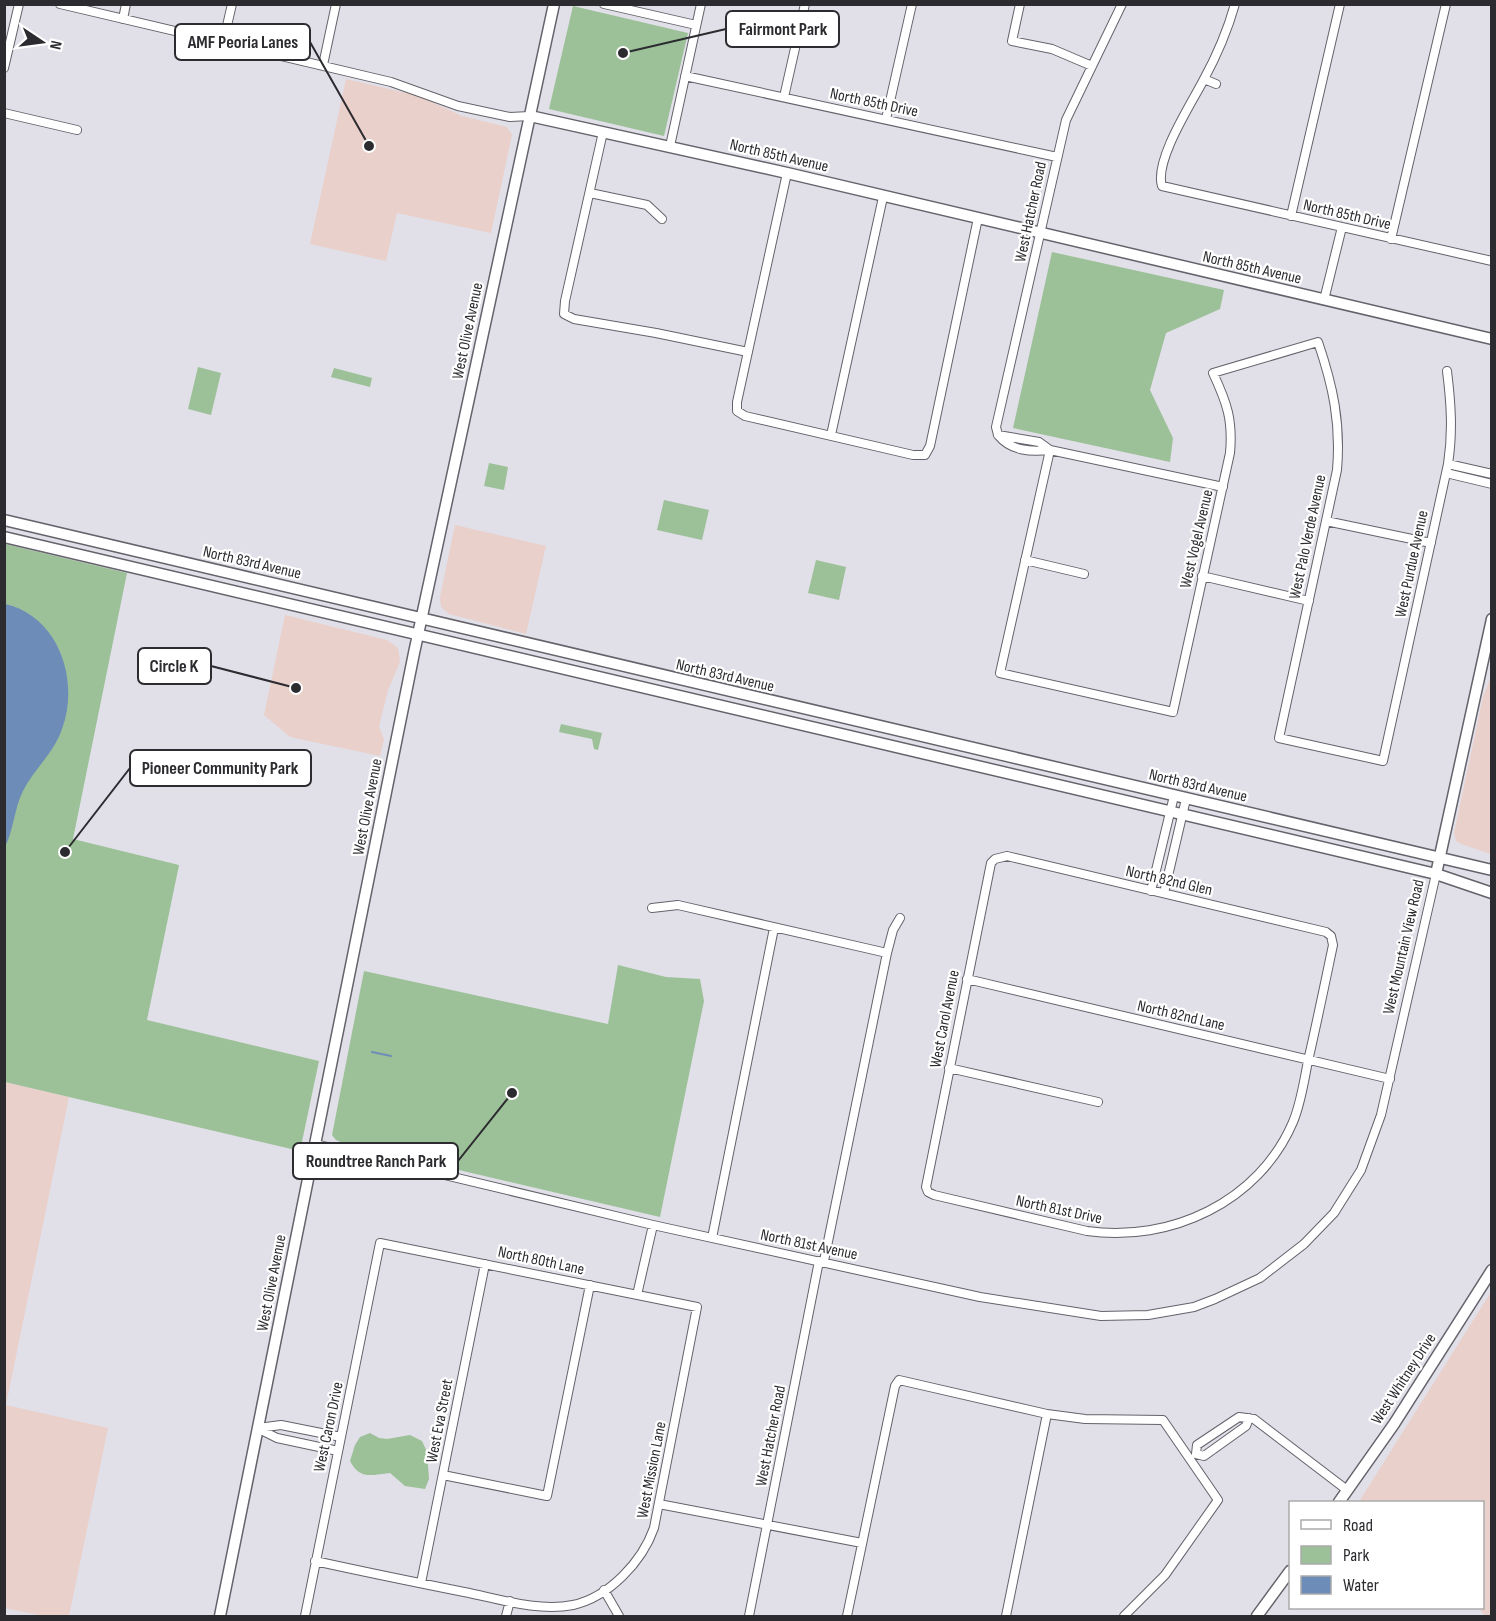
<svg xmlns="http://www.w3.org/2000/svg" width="1496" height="1621" viewBox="0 0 1496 1621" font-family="'Sofia Sans Condensed',sans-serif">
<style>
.commercial{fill:#ead0ca}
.green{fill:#9cc198}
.water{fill:#6d8cb8}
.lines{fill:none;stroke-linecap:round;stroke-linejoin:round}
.stream{stroke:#6d8cb8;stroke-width:2}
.street-casing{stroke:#64626a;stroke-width:10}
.secondary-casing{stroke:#64626a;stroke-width:13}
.street{stroke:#fff;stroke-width:8}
.secondary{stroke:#fff;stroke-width:10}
.labels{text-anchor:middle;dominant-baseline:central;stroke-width:4.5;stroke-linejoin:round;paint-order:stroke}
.street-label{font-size:16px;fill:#2c2b2f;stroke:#fff}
.leader{fill:none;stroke:#2c2b2f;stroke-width:2}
.callout-dot{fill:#2c2b2f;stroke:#fff;stroke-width:2}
.callout{fill:#fff;stroke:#2c2b2f;stroke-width:2}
.callout-label{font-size:18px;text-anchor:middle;font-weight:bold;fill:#2c2b2f}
</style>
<rect width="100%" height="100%" fill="#e1dfe8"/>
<path class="commercial" d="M 346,79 L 419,96 L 462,116 L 507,127 L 512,135 L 491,233 L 397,213 L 386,261 L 310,244 Z
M 455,525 L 546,546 L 526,634 L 449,614 L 441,607 L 440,597 Z
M 285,615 L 387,640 L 398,648 L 400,662 L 388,690 L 379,726 L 384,740 L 380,756 L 290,737 L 264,715 Z
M 1491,676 L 1492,854 L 1491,854 L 1461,844 L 1456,841 L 1454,833 L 1483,697 Z
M 5,1082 L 69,1097 L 6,1405 L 108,1428 L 69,1616 L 43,1616 L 5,1608 Z
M 1491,1292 L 1492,1616 L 1485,1616 L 1479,1608 L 1482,1608 L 1482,1502 L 1364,1502 L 1360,1500 Z"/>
<path class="green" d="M 573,6 L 688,33 L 664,136 L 549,109 Z
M 1052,252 L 1224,290 L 1220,309 L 1166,333 L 1150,390 L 1173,438 L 1170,462 L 1013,428 Z
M 198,367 L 221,373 L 211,415 L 188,409 Z
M 334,368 L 372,378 L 370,387 L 331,377 Z
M 489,463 L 508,467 L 504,490 L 484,486 Z
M 664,500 L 709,510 L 702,540 L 657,530 Z
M 5,544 L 127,573 L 73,839 L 179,865 L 147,1020 L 319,1061 L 300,1151 L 5,1082 Z
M 816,560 L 846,567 L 839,600 L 808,593 Z
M 561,724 L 602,733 L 598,750 L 594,749 L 592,739 L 559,732 Z
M 618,965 L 666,977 L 700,979 L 704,1001 L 660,1217 L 343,1143 L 336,1140 L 332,1135 L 364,971 L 608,1024 Z
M 370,1433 L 379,1438 L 387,1439 L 410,1435 L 422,1441 L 427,1452 L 429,1479 L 425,1489 L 405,1486 L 390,1473 C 371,1475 360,1480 350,1461 L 355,1445 L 360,1437 Z"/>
<path class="water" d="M 5,604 C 59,616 80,681 62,729 C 54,753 34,769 23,791 C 14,809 14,829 5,847 Z"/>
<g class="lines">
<path class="stream" d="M 372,1052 L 391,1056"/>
<defs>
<path id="street" d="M 60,4 L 391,82 L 458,106 L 510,117 L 530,116
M 604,4 L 696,25
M 1020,4 L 1012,41 L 1052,49 L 1092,66
M 1235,4 C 1228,29 1215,59 1203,81 C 1191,104 1154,161 1162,186 L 1492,261
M 123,19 L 126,4
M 223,43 L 232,4
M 323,65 L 336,4
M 4,68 L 19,4
M 685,76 L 1057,157
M 1204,79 L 1216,84
M 784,97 L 805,4
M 4,113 L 77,130
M 886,119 L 912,4
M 603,132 L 565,301 L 564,314 L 574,319 L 656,333 L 748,352
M 670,146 L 701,4
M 787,173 L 737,402 L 737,411 L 745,416 L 913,455 L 925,455 L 930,446 L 978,218
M 590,193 L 647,205 L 662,219
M 1291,216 L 1340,4
M 1391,239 L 1446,4
M 1324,300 L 1342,227
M 831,435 L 883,197
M 998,435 L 996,427 L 1066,120 L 1122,4
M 998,435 C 1011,451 1030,452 1050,450 L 1223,487
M 998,435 L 1039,442 L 1050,450
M 1050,450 L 1000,673 L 1173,712 L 1230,453 C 1233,420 1227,403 1213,373 L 1318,342 C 1333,386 1341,423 1337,470 L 1279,738 L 1383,761 L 1448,464 C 1453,432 1451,403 1447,371
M 1448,464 L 1492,474
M 1446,473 L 1492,484
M 1326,521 L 1431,543
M 1025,560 L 1084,574
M 1202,576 L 1309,601
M 1007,856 L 1326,932 L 1331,936 L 1333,945 C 1325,983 1317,1022 1308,1061 C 1304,1081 1301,1103 1293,1122 C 1259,1202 1170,1243 1087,1231 L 934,1195 L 928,1192 L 926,1187 L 991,863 L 995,859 Z
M 1151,891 L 1174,796
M 1164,893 L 1186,799
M 652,908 L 678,905 L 887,953
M 967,979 L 1390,1079
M 949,1068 L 1098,1102
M 315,1144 L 653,1225 L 980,1297 L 1101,1316 L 1148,1315 L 1194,1307 L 1215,1299 L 1260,1278 L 1304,1244 L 1334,1213 L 1361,1170 L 1381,1115 L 1436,874
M 712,1238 L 774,928
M 824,1261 L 887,953 L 893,930 L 900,918
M 637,1295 L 653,1225
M 1249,1418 L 1246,1426 L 1204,1456 L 1196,1454 L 1197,1445 L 1239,1417 L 1254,1419 L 1347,1490
M 258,1428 L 281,1425 L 341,1437
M 259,1429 L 277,1438 L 338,1451
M 443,1475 L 547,1496 L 590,1285
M 659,1504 L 862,1543
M 421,1583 L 485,1264
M 604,1590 L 619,1616
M 305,1616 L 380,1243 L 697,1307 L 654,1528 C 642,1562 609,1597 573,1605 C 538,1612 499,1599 464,1592 C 414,1582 365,1572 315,1561
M 506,1616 L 510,1601
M 749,1616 L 819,1261
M 847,1616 L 895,1386 L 899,1380 L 1047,1414 L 1085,1419 L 1163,1420 L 1218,1500 L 1165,1575 L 1124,1616
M 1006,1616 L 1047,1414"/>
<path id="secondary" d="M 530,116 L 787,173 L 1492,339
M 4,520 L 1492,870
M 4,537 L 1436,874 L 1492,893
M 1436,874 L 1492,619
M 1339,1502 L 1394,1424 L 1492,1270
M 220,1616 L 414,653 L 554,4
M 1257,1616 L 1290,1571"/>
</defs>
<use href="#street" class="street-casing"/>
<use href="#secondary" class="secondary-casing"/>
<use href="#street" class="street"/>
<use href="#secondary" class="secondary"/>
</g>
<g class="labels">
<g class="street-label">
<text transform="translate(874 103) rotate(12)">North 85th Drive</text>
<text transform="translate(779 156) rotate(13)">North 85th Avenue</text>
<text transform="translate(1031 212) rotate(-78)">West Hatcher Road</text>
<text transform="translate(1347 215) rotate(13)">North 85th Drive</text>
<text transform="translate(1252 268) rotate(13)">North 85th Avenue</text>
<text transform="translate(468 331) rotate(-78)">West Olive Avenue</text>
<text transform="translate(1308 537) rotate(-78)">West Palo Verde Avenue</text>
<text transform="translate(1197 539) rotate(-77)">West Vogel Avenue</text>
<text transform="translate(252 563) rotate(13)">North 83rd Avenue</text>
<text transform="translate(1412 564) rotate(-78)">West Purdue Avenue</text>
<text transform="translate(725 676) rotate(13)">North 83rd Avenue</text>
<text transform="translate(1198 786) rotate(13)">North 83rd Avenue</text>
<text transform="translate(368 807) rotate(-79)">West Olive Avenue</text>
<text transform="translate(1169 881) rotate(13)">North 82nd Glen</text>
<text transform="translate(1404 947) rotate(-77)">West Mountain View Road</text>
<text transform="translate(1181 1016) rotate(13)">North 82nd Lane</text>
<text transform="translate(945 1019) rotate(-79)">West Carol Avenue</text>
<text transform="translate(1059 1210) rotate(12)">North 81st Drive</text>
<text transform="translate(809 1245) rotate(12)">North 81st Avenue</text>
<text transform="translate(541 1261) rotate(12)">North 80th Lane</text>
<text transform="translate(272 1283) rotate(-79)">West Olive Avenue</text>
<text transform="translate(1404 1379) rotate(-57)">West Whitney Drive</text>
<text transform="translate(440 1421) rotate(-79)">West Eva Street</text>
<text transform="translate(329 1427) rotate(-78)">West Caron Drive</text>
<text transform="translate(771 1436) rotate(-79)">West Hatcher Road</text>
<text transform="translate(652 1470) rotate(-79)">West Mission Lane</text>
</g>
</g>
<path class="leader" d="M623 53L726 29M369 146L310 42M296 688L211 666M65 852L130 768M512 1093L458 1161"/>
<g class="callout-dot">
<circle cx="623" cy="53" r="6"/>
<circle cx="369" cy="146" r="6"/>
<circle cx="296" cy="688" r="6"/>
<circle cx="65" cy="852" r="6"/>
<circle cx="512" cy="1093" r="6"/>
</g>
<g class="callout">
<rect x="726" y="11" width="113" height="36" rx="6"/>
<rect x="175" y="24" width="135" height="36" rx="6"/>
<rect x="138" y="648" width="73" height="36" rx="6"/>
<rect x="130" y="750" width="181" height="36" rx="6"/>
<rect x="293" y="1143" width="165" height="36" rx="6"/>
</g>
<g class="callout-label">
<text x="783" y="35">Fairmont Park</text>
<text x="243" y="48">AMF Peoria Lanes</text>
<text x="174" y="672">Circle K</text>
<text x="220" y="774">Pioneer Community Park</text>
<text x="376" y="1167">Roundtree Ranch Park</text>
</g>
<rect width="1496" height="1621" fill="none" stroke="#2c2b2f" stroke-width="12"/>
<rect x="1289" y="1501" width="195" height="108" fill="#ffffff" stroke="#abaaac" stroke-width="1.5"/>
<rect x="1301" y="1520" width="30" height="9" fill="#ffffff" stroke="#abaaac" stroke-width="1.5"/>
<text x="1343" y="1531" font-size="18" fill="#2c2b2f">Road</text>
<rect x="1301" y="1546" width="30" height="18" fill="#9cc198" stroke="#abaaac" stroke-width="1.5"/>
<text x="1343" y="1561" font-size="18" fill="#2c2b2f">Park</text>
<rect x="1301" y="1576" width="30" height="18" fill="#6d8cb8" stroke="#abaaac" stroke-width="1.5"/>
<text x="1343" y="1591" font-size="18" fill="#2c2b2f">Water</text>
<g transform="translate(42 42) rotate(103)" stroke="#ffffff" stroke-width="4.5" paint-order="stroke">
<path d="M0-4.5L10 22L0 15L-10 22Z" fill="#2c2b2f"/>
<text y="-9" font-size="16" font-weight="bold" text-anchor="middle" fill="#2c2b2f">N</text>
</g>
</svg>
